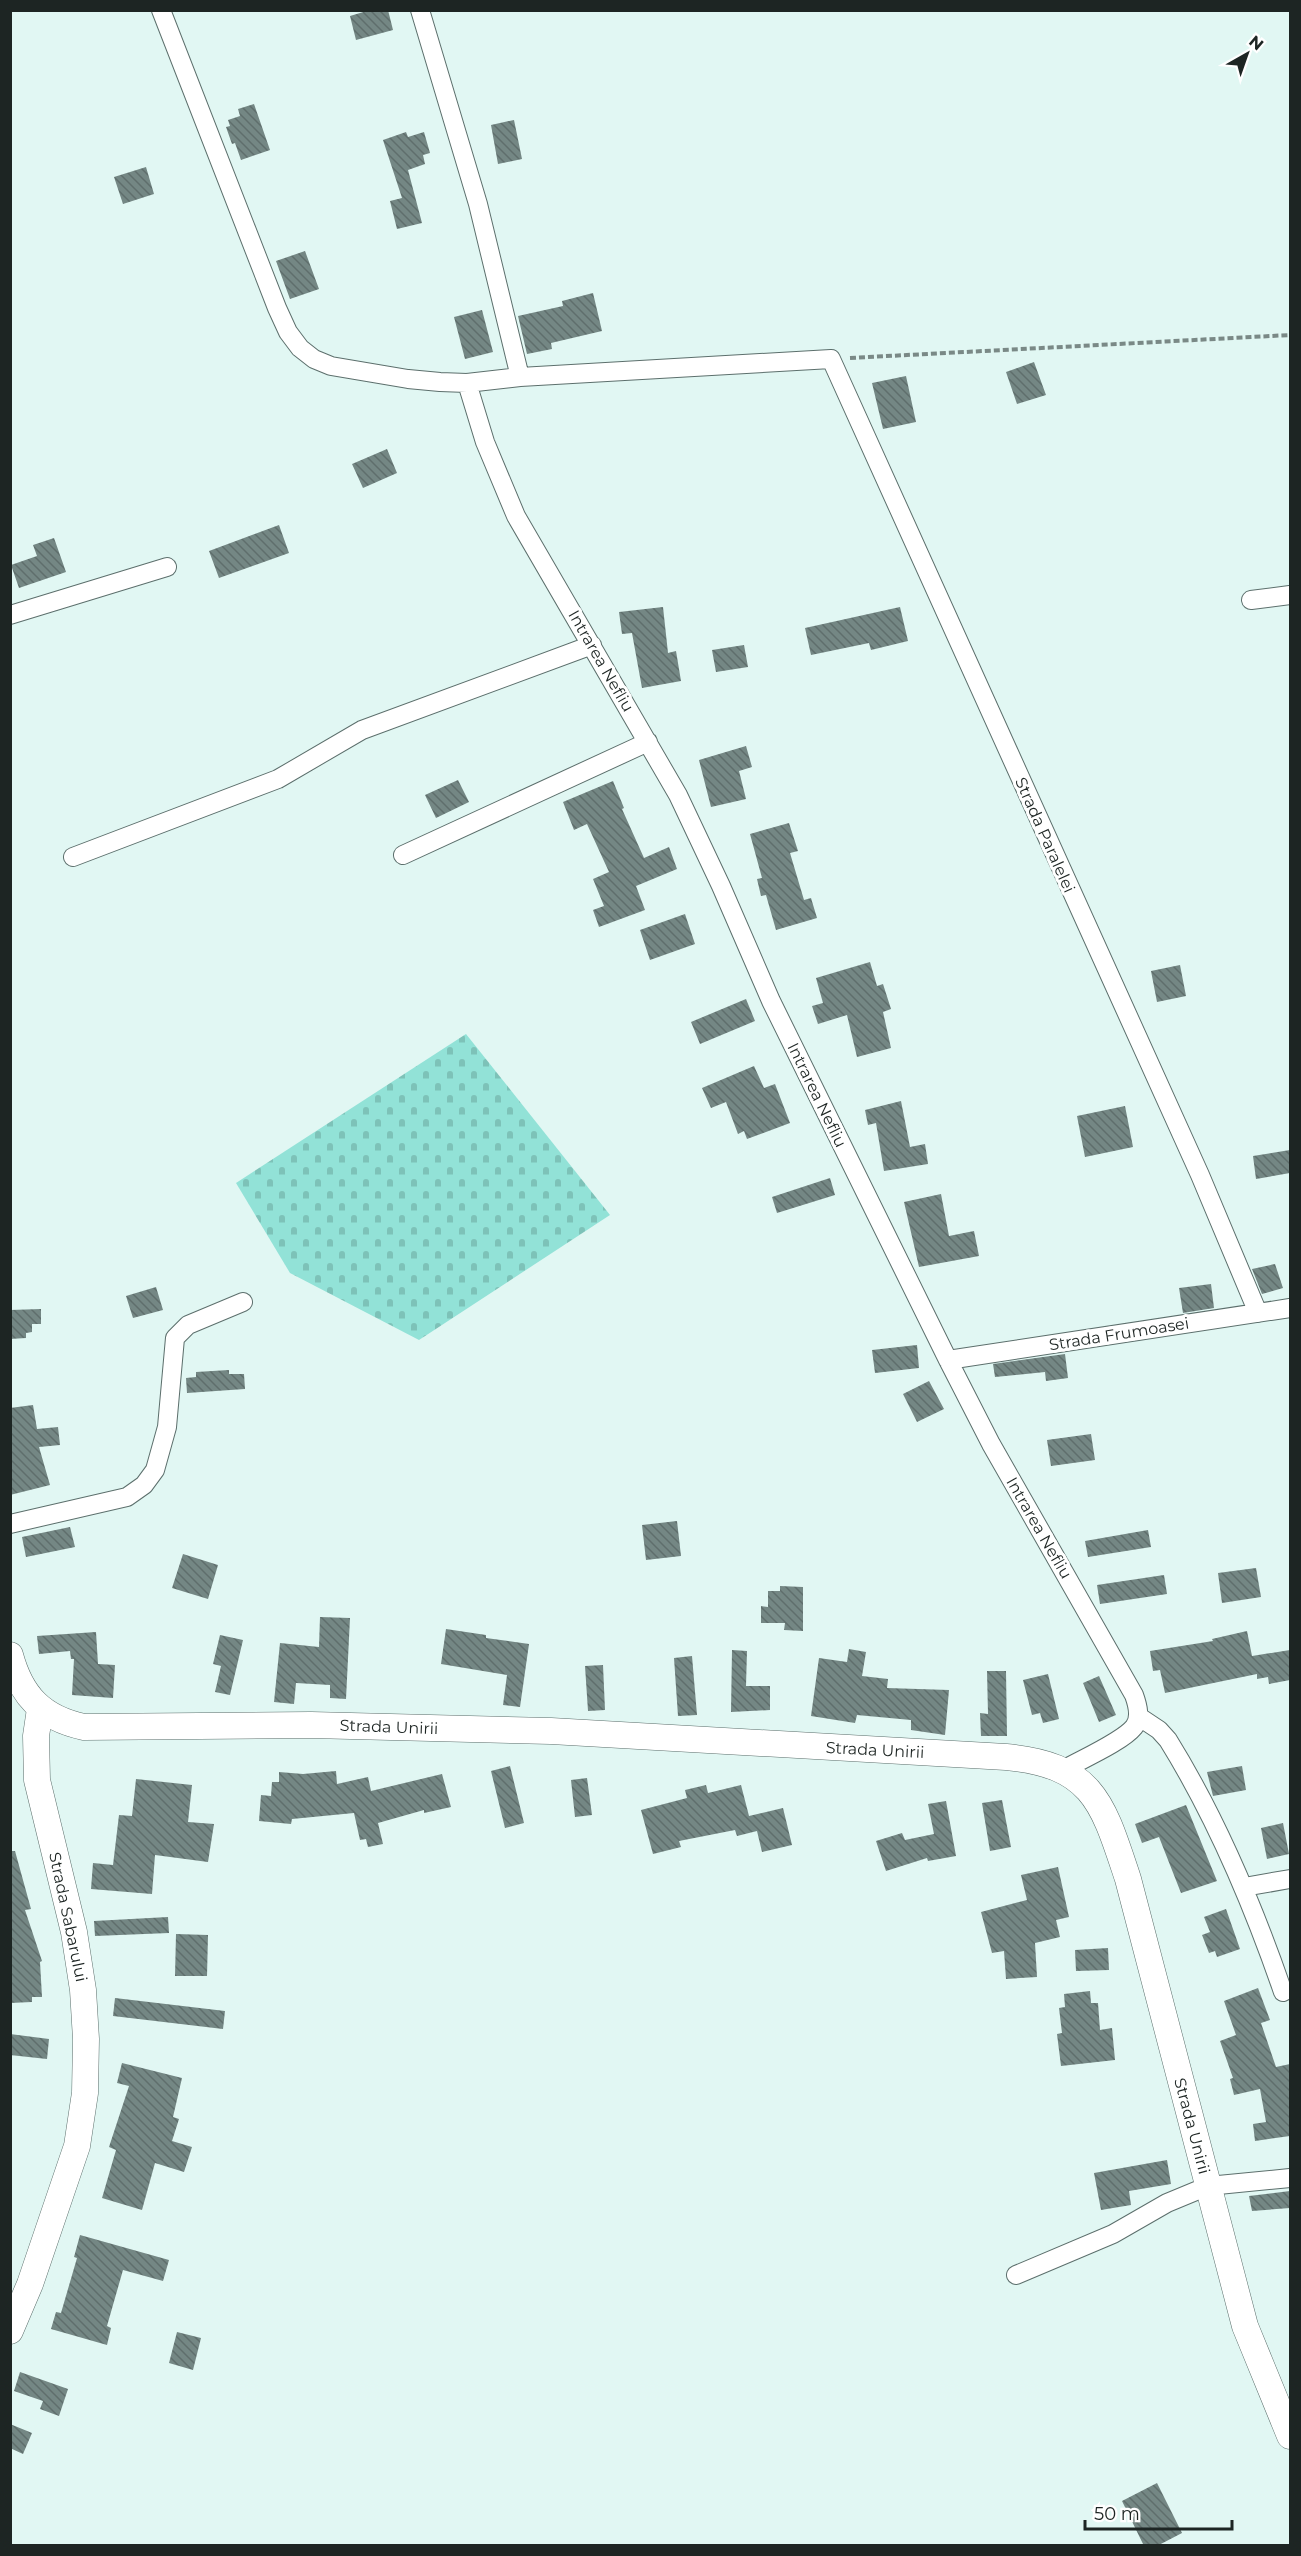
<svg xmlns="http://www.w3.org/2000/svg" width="1301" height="2556" viewBox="0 0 1301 2556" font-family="Montserrat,sans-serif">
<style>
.cemetery{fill:url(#cemetery-stones)}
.building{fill:url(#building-back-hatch)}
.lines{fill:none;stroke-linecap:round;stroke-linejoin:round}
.street-casing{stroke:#5c6f6c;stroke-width:20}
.secondary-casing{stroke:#5c6f6c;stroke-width:27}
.path{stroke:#7a8986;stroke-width:4;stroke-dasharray:6 3;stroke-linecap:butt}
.street{stroke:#fff;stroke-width:18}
.secondary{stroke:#fff;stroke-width:26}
.labels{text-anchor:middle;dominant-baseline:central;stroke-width:6;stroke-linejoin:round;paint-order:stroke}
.street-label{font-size:16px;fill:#1d2523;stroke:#fff}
</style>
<defs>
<pattern id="cemetery-stones" width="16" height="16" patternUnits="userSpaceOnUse" patternTransform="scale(1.5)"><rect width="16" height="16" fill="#92e2d7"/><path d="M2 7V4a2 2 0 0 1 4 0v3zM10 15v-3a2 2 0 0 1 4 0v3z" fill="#7dc2b8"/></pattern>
<pattern id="building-back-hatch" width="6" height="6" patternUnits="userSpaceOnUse" patternTransform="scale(1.5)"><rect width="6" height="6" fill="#748784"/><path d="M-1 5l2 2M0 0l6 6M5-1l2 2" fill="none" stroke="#5f6e6c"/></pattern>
</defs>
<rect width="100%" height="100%" fill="#e1f7f3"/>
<path class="cemetery" d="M 466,1034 L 610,1215 L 419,1340 L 290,1273 L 236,1183 Z"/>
<path class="building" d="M 370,10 L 388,10 L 393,30 L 356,40 L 350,16 Z
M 254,104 L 270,150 L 241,160 L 235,143 L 232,144 L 226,127 L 230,126 L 228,120 L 240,116 L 238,109 Z
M 514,120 L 522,159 L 498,164 L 491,125 Z
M 406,132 L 408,137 L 424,132 L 430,153 L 423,155 L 425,164 L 408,170 L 422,223 L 397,229 L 390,201 L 402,198 L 383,140 Z
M 146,167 L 154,194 L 123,204 L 114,177 Z
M 305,251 L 319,289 L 290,299 L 276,261 Z
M 593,293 L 602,331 L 551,343 L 552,349 L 527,354 L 518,316 L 563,306 L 562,301 Z
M 482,310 L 493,352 L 465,359 L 454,317 Z
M 1034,362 L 1046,395 L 1017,404 L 1006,372 Z
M 906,376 L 916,422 L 883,429 L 872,383 Z
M 387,449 L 397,473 L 363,488 L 352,464 Z
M 279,525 L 289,553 L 219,578 L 209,551 Z
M 54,538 L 66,572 L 19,588 L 11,565 L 37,556 L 33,545 Z
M 663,607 L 668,653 L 676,651 L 681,681 L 642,688 L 632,633 L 622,634 L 619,612 Z
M 900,607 L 908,641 L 871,650 L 869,643 L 811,655 L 805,628 Z
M 744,645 L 748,667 L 716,672 L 712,650 Z
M 746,746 L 752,767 L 739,771 L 746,799 L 711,807 L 699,760 Z
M 458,780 L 469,802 L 436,818 L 425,795 Z
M 613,781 L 624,808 L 622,809 L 644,858 L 669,847 L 677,869 L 636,886 L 645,910 L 599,927 L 593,910 L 604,906 L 593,879 L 609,872 L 587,824 L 574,830 L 563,802 Z
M 789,823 L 798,851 L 790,853 L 804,900 L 811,898 L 817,918 L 776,930 L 766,895 L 761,896 L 757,879 L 762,878 L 750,834 Z
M 685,914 L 695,944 L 650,960 L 640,930 Z
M 870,962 L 877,986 L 883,984 L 891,1009 L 883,1012 L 891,1048 L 857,1057 L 847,1015 L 818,1024 L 812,1006 L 823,1003 L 816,978 Z
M 1180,965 L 1186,996 L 1157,1002 L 1151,971 Z
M 746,999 L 755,1021 L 700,1044 L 691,1022 Z
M 754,1066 L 764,1088 L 775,1084 L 790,1123 L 747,1139 L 744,1131 L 738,1134 L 726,1102 L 711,1108 L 702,1088 Z
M 901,1101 L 910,1147 L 925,1144 L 928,1164 L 884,1171 L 876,1123 L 868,1125 L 865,1110 Z
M 1125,1106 L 1133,1147 L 1085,1157 L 1077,1116 Z
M 1290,1150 L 1290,1173 L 1256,1179 L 1253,1156 Z
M 830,1178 L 835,1195 L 777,1213 L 772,1197 Z
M 941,1194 L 949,1236 L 974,1231 L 979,1256 L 919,1267 L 904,1202 Z
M 1275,1264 L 1283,1288 L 1262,1294 L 1252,1269 Z
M 1211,1284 L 1214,1308 L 1183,1313 L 1179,1288 Z
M 156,1287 L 163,1310 L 133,1318 L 126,1296 Z
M 41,1309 L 41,1324 L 32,1324 L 32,1332 L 26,1333 L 26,1338 L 10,1339 L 10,1310 Z
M 917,1345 L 919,1368 L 875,1373 L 872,1350 Z
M 1065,1354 L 1068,1378 L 1046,1381 L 1045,1372 L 995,1377 L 993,1364 Z
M 229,1370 L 229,1374 L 244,1374 L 245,1389 L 187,1393 L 186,1378 L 196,1377 L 196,1372 Z
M 929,1381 L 944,1409 L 917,1422 L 903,1394 Z
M 33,1405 L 37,1429 L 58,1427 L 60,1445 L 39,1447 L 50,1485 L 10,1495 L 10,1408 Z
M 1091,1434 L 1095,1460 L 1051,1466 L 1047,1440 Z
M 677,1521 L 681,1556 L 646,1560 L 642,1525 Z
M 70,1527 L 75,1547 L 26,1557 L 22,1537 Z
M 1148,1530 L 1151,1547 L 1088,1557 L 1085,1541 Z
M 183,1554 L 218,1565 L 208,1599 L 172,1588 Z
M 1256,1568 L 1261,1597 L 1222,1603 L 1218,1573 Z
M 1164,1575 L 1167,1594 L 1100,1604 L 1097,1585 Z
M 780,1586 L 803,1587 L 803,1631 L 784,1630 L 785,1623 L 761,1623 L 761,1606 L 768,1607 L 768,1591 L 780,1591 Z
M 320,1617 L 350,1618 L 346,1699 L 330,1698 L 330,1685 L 296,1683 L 294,1704 L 274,1702 L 280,1643 L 319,1647 Z
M 446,1629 L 486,1635 L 486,1638 L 529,1644 L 520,1707 L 503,1705 L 507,1675 L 441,1664 Z
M 1247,1631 L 1252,1656 L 1290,1650 L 1290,1680 L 1269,1684 L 1268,1677 L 1257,1679 L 1257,1674 L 1165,1693 L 1160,1670 L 1153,1671 L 1150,1651 L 1213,1641 L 1212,1639 Z
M 96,1632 L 98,1664 L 115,1665 L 113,1698 L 72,1695 L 74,1659 L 71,1659 L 70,1651 L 39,1654 L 37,1636 Z
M 220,1635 L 243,1640 L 230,1695 L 215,1692 L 221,1666 L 213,1664 Z
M 849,1649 L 866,1652 L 862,1676 L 888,1679 L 887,1688 L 949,1690 L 945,1735 L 911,1730 L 911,1720 L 857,1715 L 855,1723 L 811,1716 L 819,1658 L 847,1662 Z
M 732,1650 L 747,1651 L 746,1686 L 770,1686 L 770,1710 L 731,1712 Z
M 692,1656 L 697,1715 L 678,1716 L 674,1658 Z
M 603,1665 L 605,1710 L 588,1711 L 585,1666 Z
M 987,1671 L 1006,1671 L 1007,1736 L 981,1736 L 980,1713 L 988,1714 Z
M 1048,1674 L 1059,1719 L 1043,1723 L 1040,1713 L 1032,1715 L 1023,1680 Z
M 1099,1676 L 1116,1715 L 1099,1722 L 1083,1683 Z
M 510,1766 L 524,1823 L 505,1828 L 491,1771 Z
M 1242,1766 L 1246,1790 L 1213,1796 L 1207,1772 Z
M 336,1771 L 337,1784 L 368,1777 L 371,1791 L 442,1774 L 451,1807 L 424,1813 L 424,1810 L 378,1823 L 383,1844 L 368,1847 L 366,1839 L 360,1840 L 354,1813 L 292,1819 L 291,1824 L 259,1821 L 261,1795 L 271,1796 L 272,1782 L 279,1782 L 279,1772 L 303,1774 Z
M 587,1778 L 592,1815 L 575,1817 L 571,1780 Z
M 136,1779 L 192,1785 L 188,1822 L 214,1824 L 208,1862 L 155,1855 L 152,1894 L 91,1889 L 93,1863 L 113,1865 L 119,1815 L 132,1816 Z
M 706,1785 L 708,1793 L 741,1785 L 749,1816 L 783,1808 L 792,1845 L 762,1852 L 757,1831 L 737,1836 L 735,1830 L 679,1841 L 681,1847 L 653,1854 L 641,1810 L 687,1798 L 685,1790 Z
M 1002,1800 L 1011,1847 L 990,1851 L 982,1803 Z
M 946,1801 L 956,1856 L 928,1861 L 927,1858 L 886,1871 L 876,1841 L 902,1833 L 905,1840 L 934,1834 L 928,1804 Z
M 1186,1805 L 1217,1881 L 1181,1893 L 1159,1837 L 1142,1843 L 1135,1824 Z
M 1283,1823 L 1289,1854 L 1267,1859 L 1261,1828 Z
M 10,1851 L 15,1851 L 31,1909 L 25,1910 L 42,1961 L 40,1962 L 42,1997 L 32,1997 L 32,2002 L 10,2003 Z
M 1058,1867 L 1069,1917 L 1056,1920 L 1060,1937 L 1035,1943 L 1037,1977 L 1006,1979 L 1004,1951 L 992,1953 L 981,1912 L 1027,1900 L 1021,1875 Z
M 1226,1909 L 1240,1949 L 1217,1957 L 1215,1951 L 1209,1953 L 1202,1935 L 1210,1932 L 1204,1917 Z
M 168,1917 L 169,1933 L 95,1936 L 94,1921 Z
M 176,1934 L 208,1935 L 207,1976 L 175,1976 Z
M 1108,1948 L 1109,1970 L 1076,1971 L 1075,1950 Z
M 1258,1988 L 1270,2020 L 1261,2023 L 1276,2067 L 1290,2064 L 1290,2136 L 1255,2141 L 1253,2124 L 1266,2122 L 1260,2089 L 1234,2095 L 1230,2079 L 1233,2078 L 1220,2041 L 1236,2035 L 1224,2001 Z
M 1090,1991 L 1091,2003 L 1098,2003 L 1100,2030 L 1112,2028 L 1115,2060 L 1061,2066 L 1057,2034 L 1062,2033 L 1059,2008 L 1065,2007 L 1064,1994 Z
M 115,1998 L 225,2011 L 223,2029 L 113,2016 Z
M 10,2034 L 49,2039 L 47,2059 L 10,2055 Z
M 122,2063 L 182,2078 L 173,2117 L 179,2119 L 172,2141 L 192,2147 L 184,2172 L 155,2163 L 142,2210 L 102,2198 L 116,2150 L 109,2147 L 129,2086 L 117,2083 Z
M 1167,2160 L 1171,2184 L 1129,2191 L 1131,2205 L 1101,2210 L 1094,2173 Z
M 1290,2191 L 1290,2208 L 1252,2211 L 1249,2196 Z
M 80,2235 L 169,2260 L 163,2281 L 123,2270 L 107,2326 L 111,2328 L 107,2345 L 51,2329 L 56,2312 L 61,2313 L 77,2258 L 74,2257 Z
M 177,2332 L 201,2338 L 193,2370 L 169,2363 Z
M 20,2372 L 68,2389 L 59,2416 L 40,2409 L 43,2401 L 14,2391 Z
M 10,2424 L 32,2433 L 23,2454 L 10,2448 Z
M 1157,2483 L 1182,2533 L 1157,2546 L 1144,2546 L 1122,2501 Z"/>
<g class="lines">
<defs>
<path id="street" d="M 161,10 L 277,308 L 288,332 L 300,348 L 314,359 L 331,366 L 408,379 L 440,382 L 467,383 L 520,377 L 831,359 L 1200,1175 L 1258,1313
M 420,10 L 478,204 L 520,377
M 467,383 L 485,442 L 516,516 L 678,795 L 721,886 L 771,1001 L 948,1360 L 991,1444 L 1134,1695 C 1138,1706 1141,1718 1134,1727 C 1122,1742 1080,1760 1063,1770
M 1251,600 L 1290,595
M 10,615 L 167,567
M 403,855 L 648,742
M 73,857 L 278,779 L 362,730 L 592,645
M 948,1360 L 1290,1308
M 10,1524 L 127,1497 L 144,1485 L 155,1470 L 167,1427 L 175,1338 L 188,1325 L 243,1302
M 1138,1716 L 1159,1730 L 1168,1740 C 1217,1819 1253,1905 1283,1992
M 1244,1887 L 1290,1879
M 1016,2275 L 1113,2234 L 1167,2203 L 1208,2186 L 1290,2178"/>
<path id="secondary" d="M 10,1655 C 21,1696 42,1718 84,1727 L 311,1725 L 551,1731 L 1006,1757 C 1094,1765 1103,1804 1128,1879 L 1245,2326 L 1290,2436
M 10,2331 L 30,2284 L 77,2146 L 85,2093 L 86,2039 L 83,1990 L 74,1932 L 37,1780 L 36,1736 L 40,1709"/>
</defs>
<use href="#street" class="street-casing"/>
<use href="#secondary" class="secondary-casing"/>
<path class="path" d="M 850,358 L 1290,335"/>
<use href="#street" class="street"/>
<use href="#secondary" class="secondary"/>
</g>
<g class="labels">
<g class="street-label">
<text transform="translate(601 661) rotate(60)">Intrarea Nefliu</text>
<text transform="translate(1045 835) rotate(66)">Strada Paralelei</text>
<text transform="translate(817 1095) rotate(64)">Intrarea Nefliu</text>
<text transform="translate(1119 1334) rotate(-9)">Strada Frumoasei</text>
<text transform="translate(1039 1528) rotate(60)">Intrarea Nefliu</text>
<text transform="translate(389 1727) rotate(2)">Strada Unirii</text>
<text transform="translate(875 1750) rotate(3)">Strada Unirii</text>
<text transform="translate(68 1917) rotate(78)">Strada Sabarului</text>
<text transform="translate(1192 2126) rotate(75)">Strada Unirii</text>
</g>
</g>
<rect width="1301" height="2556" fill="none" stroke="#1d2523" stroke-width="24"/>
<g transform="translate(1247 54) rotate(40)" stroke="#ffffff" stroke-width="4.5" paint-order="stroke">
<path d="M0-4.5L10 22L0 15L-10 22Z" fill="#1d2523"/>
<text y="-9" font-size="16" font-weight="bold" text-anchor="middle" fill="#1d2523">N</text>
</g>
<path d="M1085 2520v9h147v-9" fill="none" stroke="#1d2523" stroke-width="3"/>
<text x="1094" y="2520" font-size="18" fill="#1d2523" stroke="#ffffff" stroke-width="4.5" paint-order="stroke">50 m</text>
</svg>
